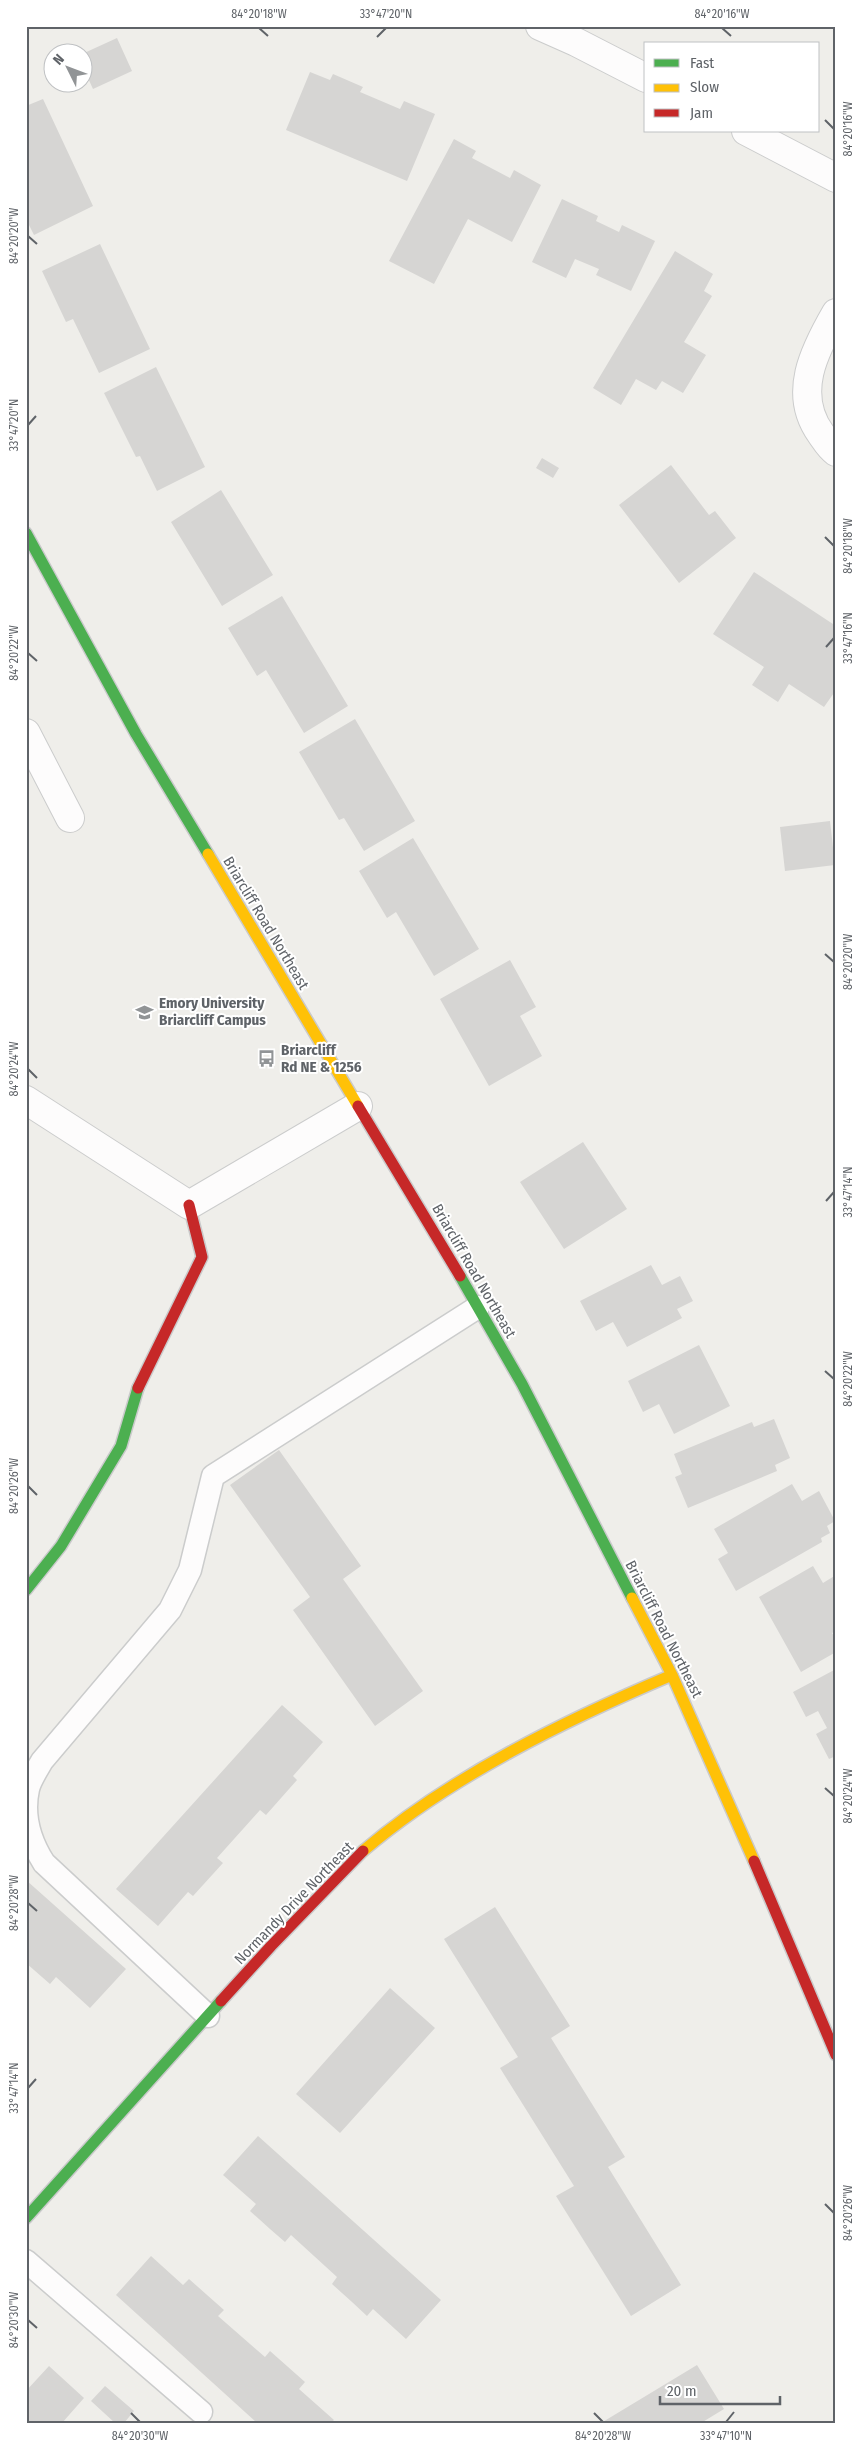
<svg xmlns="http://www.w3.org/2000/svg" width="862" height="2449" viewBox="0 0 862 2449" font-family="'Fira Sans Condensed',sans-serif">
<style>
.building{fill:#d6d5d3}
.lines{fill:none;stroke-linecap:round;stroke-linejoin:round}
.lane-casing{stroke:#cbcccc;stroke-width:25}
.street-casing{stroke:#cbcccc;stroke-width:30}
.fast-casing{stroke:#cacacb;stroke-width:14}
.slow-casing{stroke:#cacacb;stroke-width:14}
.jam-casing{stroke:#cacacb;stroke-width:14}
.lane{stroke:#fdfcfc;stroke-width:22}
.street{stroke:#fdfcfc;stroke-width:28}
.fast{stroke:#4caf50;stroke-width:11}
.slow{stroke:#ffc107;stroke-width:11}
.jam{stroke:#c62828;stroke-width:11}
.ticks{fill:none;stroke:#5f6368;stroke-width:2}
.labels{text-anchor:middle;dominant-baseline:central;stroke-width:4;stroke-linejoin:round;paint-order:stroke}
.street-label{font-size:15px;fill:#5f6368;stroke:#fff}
.poi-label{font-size:15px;font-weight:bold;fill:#5f6368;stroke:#fff;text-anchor:start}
.neatline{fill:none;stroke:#5f6368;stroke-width:2}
.ticks-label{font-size:12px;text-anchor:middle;fill:#5f6368}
</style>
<rect width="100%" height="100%" fill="#efeeea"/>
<path class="building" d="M 117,38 L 132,71 L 93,89 L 82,65 L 82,54 Z
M 310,72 L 330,80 L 333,74 L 363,87 L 360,92 L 400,109 L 404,101 L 435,114 L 407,181 L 286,130 Z
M 43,99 L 93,206 L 34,235 L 26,219 L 26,106 Z
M 454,139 L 476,151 L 472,158 L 510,178 L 514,170 L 541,185 L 512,242 L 468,219 L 434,284 L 389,261 Z
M 562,199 L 598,216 L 596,221 L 619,232 L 622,225 L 655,241 L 631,291 L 596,275 L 599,269 L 575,259 L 566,278 L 532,262 Z
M 100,244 L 150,349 L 99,373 L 73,319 L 66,322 L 42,271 Z
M 675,251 L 713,274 L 704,291 L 712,296 L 684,342 L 706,355 L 683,393 L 662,381 L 656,390 L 636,379 L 621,405 L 593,388 Z
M 156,367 L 205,467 L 157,491 L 140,456 L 136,457 L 104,393 Z
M 542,458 L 559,468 L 553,478 L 536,468 Z
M 671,465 L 709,515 L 715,511 L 736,538 L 679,583 L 619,505 Z
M 221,490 L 273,575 L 222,606 L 171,522 Z
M 754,572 L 836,626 L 836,690 L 824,707 L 789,684 L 778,702 L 752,685 L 764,667 L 713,634 Z
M 282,596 L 348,706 L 304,733 L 266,670 L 257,676 L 228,628 Z
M 355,719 L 415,821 L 364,851 L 344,818 L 339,820 L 299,752 Z
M 830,821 L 835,865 L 785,871 L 780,827 Z
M 413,838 L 479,949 L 434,976 L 396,912 L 387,918 L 359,871 Z
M 510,960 L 536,1007 L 520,1016 L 542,1056 L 489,1086 L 440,999 Z
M 583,1142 L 627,1209 L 564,1249 L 520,1182 Z
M 651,1265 L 662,1285 L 680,1276 L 693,1301 L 677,1309 L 682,1318 L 627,1347 L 613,1322 L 596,1331 L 580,1301 Z
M 699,1345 L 730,1406 L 674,1434 L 659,1404 L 643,1412 L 628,1381 Z
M 774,1419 L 790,1458 L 775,1465 L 777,1471 L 688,1508 L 675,1477 L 682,1474 L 674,1454 L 752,1422 L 754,1427 Z
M 279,1450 L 361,1566 L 343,1579 L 423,1691 L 375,1726 L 293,1610 L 310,1597 L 230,1485 Z
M 792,1484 L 802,1501 L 819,1491 L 835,1521 L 827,1526 L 830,1533 L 821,1538 L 822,1542 L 736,1591 L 718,1559 L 728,1553 L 714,1529 Z
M 813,1566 L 823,1583 L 836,1575 L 836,1631 L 832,1633 L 836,1639 L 836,1652 L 801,1672 L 759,1597 Z
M 836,1669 L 836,1756 L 829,1759 L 816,1734 L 827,1728 L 818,1711 L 806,1717 L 793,1692 Z
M 282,1705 L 323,1742 L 293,1776 L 297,1780 L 266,1815 L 260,1810 L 217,1858 L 223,1863 L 193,1896 L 188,1892 L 158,1926 L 116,1889 Z
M 26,1880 L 126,1969 L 90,2008 L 56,1977 L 50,1984 L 26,1963 Z
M 495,1907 L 570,2026 L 551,2038 L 625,2157 L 608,2167 L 681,2285 L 631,2316 L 556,2196 L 574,2186 L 500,2068 L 518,2057 L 444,1939 Z
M 390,1988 L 435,2028 L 340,2133 L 296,2094 Z
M 258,2136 L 441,2300 L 406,2339 L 373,2309 L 367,2316 L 352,2302 L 332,2284 L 337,2277 L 291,2235 L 285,2242 L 270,2229 L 250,2211 L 256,2204 L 223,2175 Z
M 151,2256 L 183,2285 L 189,2279 L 224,2310 L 218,2316 L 265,2357 L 270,2351 L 305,2382 L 299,2389 L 334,2420 L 331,2423 L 257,2423 L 116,2295 Z
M 697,2365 L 724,2409 L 701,2423 L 601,2423 Z
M 49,2366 L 84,2398 L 62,2423 L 26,2423 L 26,2391 Z
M 105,2386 L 134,2411 L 124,2423 L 115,2423 L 91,2401 Z"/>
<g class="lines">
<defs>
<path id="lane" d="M 208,2016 L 44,1863 C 30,1841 22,1816 28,1789 C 30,1780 37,1770 42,1761 L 170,1610 L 190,1570 L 213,1476 L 478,1307
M 26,2261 L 201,2412"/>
<path id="street" d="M 540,26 L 576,42 L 646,78
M 746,131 L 836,178
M 836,313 C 814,351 792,394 821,434 C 826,441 829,447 836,452
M 26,733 L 70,818
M 26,1100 L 189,1205 L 358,1106"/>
<path id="fast" d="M 26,533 L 136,734 L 208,854
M 460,1276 L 522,1384 L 632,1598
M 26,1590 L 61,1546 L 121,1446 L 138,1388
M 26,2218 L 221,2001"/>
<path id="slow" d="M 208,854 L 358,1106
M 632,1598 L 672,1675 L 754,1861
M 363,1851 C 451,1776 566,1720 672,1675"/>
<path id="jam" d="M 358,1106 L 460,1276
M 138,1388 L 202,1257 L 189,1205
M 754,1861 L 836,2055
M 221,2001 L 271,1946 L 363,1851"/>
</defs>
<use href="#lane" class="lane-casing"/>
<use href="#street" class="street-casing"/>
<use href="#fast" class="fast-casing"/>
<use href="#slow" class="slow-casing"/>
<use href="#jam" class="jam-casing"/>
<use href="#lane" class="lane"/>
<use href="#street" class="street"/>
<use href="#fast" class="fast"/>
<use href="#slow" class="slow"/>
<use href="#jam" class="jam"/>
</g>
<path class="ticks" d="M 259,28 L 268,36M 722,28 L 731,36M 377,37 L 386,28M 825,120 L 834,129M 28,236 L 37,244M 28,425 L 36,416M 825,537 L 834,546M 826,647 L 834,638M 28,653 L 37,661M 825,954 L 834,962M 28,1069 L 37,1078M 826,1201 L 834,1192M 825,1371 L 834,1379M 28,1486 L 37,1495M 825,1788 L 834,1796M 28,1903 L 37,1911M 28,2088 L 36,2079M 825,2204 L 834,2213M 28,2320 L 37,2328M 131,2413 L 140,2422M 594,2413 L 603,2422M 726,2422 L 734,2412"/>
<defs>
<symbol id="university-bare" viewBox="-9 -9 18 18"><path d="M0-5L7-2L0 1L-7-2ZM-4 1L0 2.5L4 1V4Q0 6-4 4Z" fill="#919496" stroke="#fff" stroke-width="2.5" paint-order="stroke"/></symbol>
<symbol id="bus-bare" viewBox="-9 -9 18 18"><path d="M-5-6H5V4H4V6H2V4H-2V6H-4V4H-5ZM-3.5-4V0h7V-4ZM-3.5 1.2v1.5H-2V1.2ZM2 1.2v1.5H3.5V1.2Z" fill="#919496" stroke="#fff" stroke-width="2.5" paint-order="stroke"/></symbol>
</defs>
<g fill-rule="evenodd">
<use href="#university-bare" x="132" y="1000" width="25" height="25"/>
<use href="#bus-bare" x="254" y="1046" width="25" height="25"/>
</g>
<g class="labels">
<g class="street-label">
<text transform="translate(266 923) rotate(59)">Briarcliff Road Northeast</text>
<text transform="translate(474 1271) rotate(60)">Briarcliff Road Northeast</text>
<text transform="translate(664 1629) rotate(63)">Briarcliff Road Northeast</text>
<text transform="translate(294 1903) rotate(-46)">Normandy Drive Northeast</text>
</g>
<g class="poi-label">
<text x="159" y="1003">Emory University<tspan x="159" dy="17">Briarcliff Campus</tspan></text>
<text x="281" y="1050">Briarcliff<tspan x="281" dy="17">Rd NE &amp; 1256</tspan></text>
</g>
</g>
<rect width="862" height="2449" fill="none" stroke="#ffffff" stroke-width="55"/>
<rect x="644" y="42" width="175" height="90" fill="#ffffff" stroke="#bfc1c3"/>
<rect x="654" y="59" width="25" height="8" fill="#4caf50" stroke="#bfc1c3"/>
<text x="690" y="68" font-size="15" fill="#5f6368">Fast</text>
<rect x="654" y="84" width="25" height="8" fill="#ffc107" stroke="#bfc1c3"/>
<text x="690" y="92" font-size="15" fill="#5f6368">Slow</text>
<rect x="654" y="109" width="25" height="8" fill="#c62828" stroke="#bfc1c3"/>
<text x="690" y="118" font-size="15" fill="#5f6368">Jam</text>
<g transform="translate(68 68) rotate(312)"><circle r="24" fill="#ffffff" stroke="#bfc1c3"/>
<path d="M0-4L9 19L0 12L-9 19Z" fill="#919496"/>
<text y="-8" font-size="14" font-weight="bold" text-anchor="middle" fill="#5f6368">N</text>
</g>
<path d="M660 2396v8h120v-8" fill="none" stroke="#5f6368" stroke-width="2.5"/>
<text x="667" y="2396" font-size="15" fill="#5f6368" stroke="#ffffff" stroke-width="4" paint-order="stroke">20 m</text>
<rect x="28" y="28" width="806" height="2394" class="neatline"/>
<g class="ticks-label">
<text x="259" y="18">84°20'18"W</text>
<text x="386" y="18">33°47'20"N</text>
<text x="722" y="18">84°20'16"W</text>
<text transform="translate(848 129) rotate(-90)" y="4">84°20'16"W</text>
<text transform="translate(14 236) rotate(-90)" y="4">84°20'20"W</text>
<text transform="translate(14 425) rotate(-90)" y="4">33°47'20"N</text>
<text transform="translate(848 546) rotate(-90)" y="4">84°20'18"W</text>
<text transform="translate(848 638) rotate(-90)" y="4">33°47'16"N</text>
<text transform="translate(14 653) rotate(-90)" y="4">84°20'22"W</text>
<text transform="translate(848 962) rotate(-90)" y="4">84°20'20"W</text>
<text transform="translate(14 1069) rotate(-90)" y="4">84°20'24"W</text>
<text transform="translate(848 1192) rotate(-90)" y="4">33°47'14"N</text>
<text transform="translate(848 1379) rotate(-90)" y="4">84°20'22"W</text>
<text transform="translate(14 1486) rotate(-90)" y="4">84°20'26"W</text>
<text transform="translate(848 1796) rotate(-90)" y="4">84°20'24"W</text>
<text transform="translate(14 1903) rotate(-90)" y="4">84°20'28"W</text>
<text transform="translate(14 2088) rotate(-90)" y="4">33°47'14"N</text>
<text transform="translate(848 2213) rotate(-90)" y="4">84°20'26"W</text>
<text transform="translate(14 2320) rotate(-90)" y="4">84°20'30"W</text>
<text x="140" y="2440">84°20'30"W</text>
<text x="603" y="2440">84°20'28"W</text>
<text x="726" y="2440">33°47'10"N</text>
</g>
</svg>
